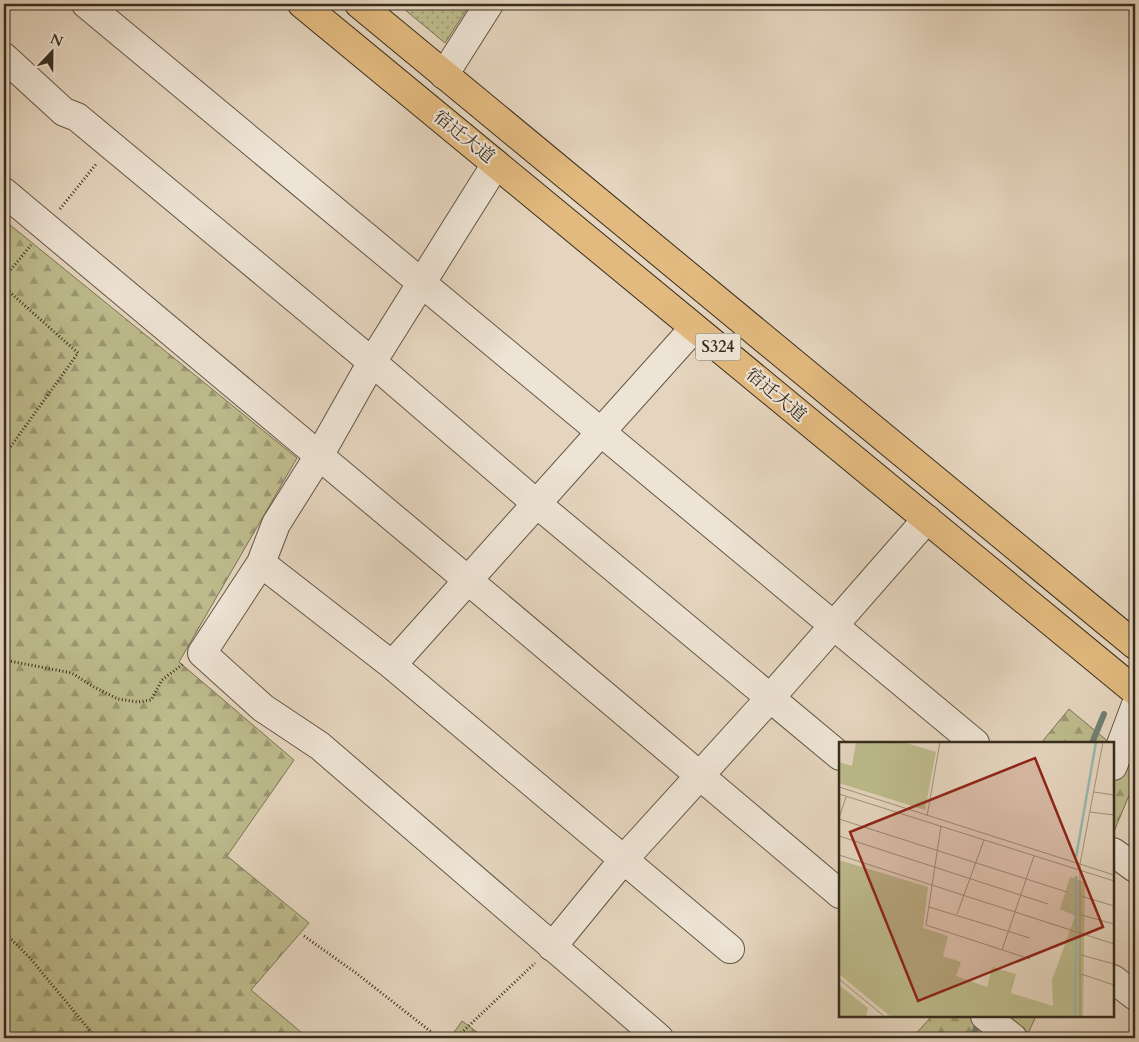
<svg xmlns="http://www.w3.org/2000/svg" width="1139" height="1042" viewBox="0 0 1139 1042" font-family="Cardo,'Noto Serif SC',serif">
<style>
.forest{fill:url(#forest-firs);stroke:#7a7456}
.garden{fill:url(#garden-dots);stroke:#7a7456}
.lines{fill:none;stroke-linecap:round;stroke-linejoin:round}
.stream{stroke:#708176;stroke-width:6}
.minor-casing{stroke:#635747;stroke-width:30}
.major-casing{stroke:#382d1f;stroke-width:30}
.path{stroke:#382d1f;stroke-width:3;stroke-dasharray:1 2.5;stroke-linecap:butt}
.minor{stroke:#eee4d5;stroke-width:28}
.major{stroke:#e2ba7f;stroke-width:28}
.labels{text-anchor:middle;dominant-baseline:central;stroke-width:4.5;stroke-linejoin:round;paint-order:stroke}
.shield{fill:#eee4d5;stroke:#6f6456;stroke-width:1}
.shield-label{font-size:16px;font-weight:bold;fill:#382d1f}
.street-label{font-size:18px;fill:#382d1f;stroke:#eee4d5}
.inset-river{fill:none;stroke:#96b9b0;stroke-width:2.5}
.inset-road{fill:none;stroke:#a0927e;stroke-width:1}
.view{fill:#8f2418;fill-opacity:0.15;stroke:#8f2418;stroke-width:2.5}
.inset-edge{fill:none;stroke:#382d1f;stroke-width:2.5}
</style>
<defs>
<pattern id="forest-firs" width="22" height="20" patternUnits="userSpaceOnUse" patternTransform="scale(1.25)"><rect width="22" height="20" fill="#bdbb8c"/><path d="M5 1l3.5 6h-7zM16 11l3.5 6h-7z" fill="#9b9872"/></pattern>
<pattern id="garden-dots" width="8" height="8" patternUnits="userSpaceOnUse" patternTransform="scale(1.25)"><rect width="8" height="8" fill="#bdbb8c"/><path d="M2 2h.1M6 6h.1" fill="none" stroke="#9b9872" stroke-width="1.8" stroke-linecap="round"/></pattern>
</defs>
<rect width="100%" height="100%" fill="#e5d5be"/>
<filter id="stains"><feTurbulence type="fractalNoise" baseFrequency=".004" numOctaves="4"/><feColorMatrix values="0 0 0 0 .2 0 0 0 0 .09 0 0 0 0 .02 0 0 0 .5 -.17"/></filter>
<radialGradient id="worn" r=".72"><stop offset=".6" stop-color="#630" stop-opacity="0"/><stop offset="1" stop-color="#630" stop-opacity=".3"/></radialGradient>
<path class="forest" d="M 4,220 L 297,458 L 179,662 L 294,760 L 227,856 L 309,923 L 251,990 L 308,1038 L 4,1038 Z
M 1069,709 L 1110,743 L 1041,743 Z
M 1113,745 L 1135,764 L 1135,781 L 1113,834 Z
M 932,1016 L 1036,1016 L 1026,1038 L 912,1038 Z
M 462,1021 L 485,1038 L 450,1038 Z"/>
<path class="garden" d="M 398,4 L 470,4 L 445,43 Z"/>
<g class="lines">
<path class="stream" d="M 1092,743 L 1104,714
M 972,1038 L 980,1019"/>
<defs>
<path id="minor" d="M 86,4 L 975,743
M 4,57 L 64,112 L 77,117 L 372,362 L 537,504 L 840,756
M 444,75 L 489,4
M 496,164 L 372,362 L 320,454 L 276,524 L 261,563 L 202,653 L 263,708 L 320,746 L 659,1038
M 4,192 C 284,425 562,659 840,894
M 261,563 L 392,665 L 730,949
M 392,665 L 694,328
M 1113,766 L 1135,707
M 1113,852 L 1135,868
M 552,947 L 624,859 L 771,697 L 927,519
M 1113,979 L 1135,996
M 985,1016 L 1013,1038"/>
<path id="major" d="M 302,4 L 1135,691
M 359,4 L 1135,645"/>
</defs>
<use href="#minor" class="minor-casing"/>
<use href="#major" class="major-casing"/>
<path class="path" d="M 60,209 L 97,163
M 4,278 L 31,245
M 4,287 L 78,353 L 4,456
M 4,660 L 72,673 L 92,686 L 118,699 L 138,702 L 151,700 L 162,680 L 183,664
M 4,932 L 30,958 L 96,1038
M 304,936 L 356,973 L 439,1038
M 456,1038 L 535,963"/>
<use href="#minor" class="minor"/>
<use href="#major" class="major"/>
</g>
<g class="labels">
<rect class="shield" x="695.5" y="333.5" width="45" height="27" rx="4"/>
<g class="shield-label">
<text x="718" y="347">S324</text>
</g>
<g class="street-label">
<text transform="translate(464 137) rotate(39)">宿迁大道</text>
<text transform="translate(776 395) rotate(40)">宿迁大道</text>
</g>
</g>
<g transform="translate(839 742)">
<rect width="275" height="275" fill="#e5d5be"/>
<path d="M 0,118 L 89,145 L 84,186 L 109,194 L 104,214 L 122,220 L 117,234 L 148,245 L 153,225 L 177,232 L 172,251 L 214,264 L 213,238 L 236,174 L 221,167 L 231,135 L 246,140 L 244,275 L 52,275 L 0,232 ZM 0,243 L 29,266 L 27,275 L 0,275 Z" fill="#bdbb8c"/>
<path d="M 17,0 L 64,0 L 97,10 L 86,68 L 0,41 L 0,20 L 13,24 Z" fill="#bdbb8c"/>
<path class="inset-river" d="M 237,115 L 257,0M 237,188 L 237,134M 236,275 L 237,192"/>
<path class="inset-road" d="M 0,45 L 275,133M 255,50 L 275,53M 0,52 L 275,139M 251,70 L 275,73M 88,74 L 101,0M 0,76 L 7,55M 0,77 L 228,150M 102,84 L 87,183 L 191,217M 0,94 L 209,162M 0,113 L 275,202M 242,154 L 275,164M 90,165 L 191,196M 118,172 L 145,98M 242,173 L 275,182M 163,208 L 195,114M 242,213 L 275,222M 242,232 L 275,243M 0,237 L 46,275M 241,275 L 241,122 L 264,0"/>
<path class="view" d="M 196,16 L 264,185 L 79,259 L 11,90 Z"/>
<rect width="275" height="275" class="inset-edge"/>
</g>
<rect width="1139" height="1042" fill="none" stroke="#e5d5be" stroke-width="20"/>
<rect x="5" y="5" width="1129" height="1032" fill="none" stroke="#382d1f" stroke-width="2.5"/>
<rect x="10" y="10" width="1119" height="1022" fill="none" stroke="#382d1f"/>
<g transform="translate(52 52) rotate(22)" stroke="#eee4d5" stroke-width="4" paint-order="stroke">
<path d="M0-4L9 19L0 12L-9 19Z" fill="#382d1f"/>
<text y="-8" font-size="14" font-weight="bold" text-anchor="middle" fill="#382d1f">N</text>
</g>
<rect width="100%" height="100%" filter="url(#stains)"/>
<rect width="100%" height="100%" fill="url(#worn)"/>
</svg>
